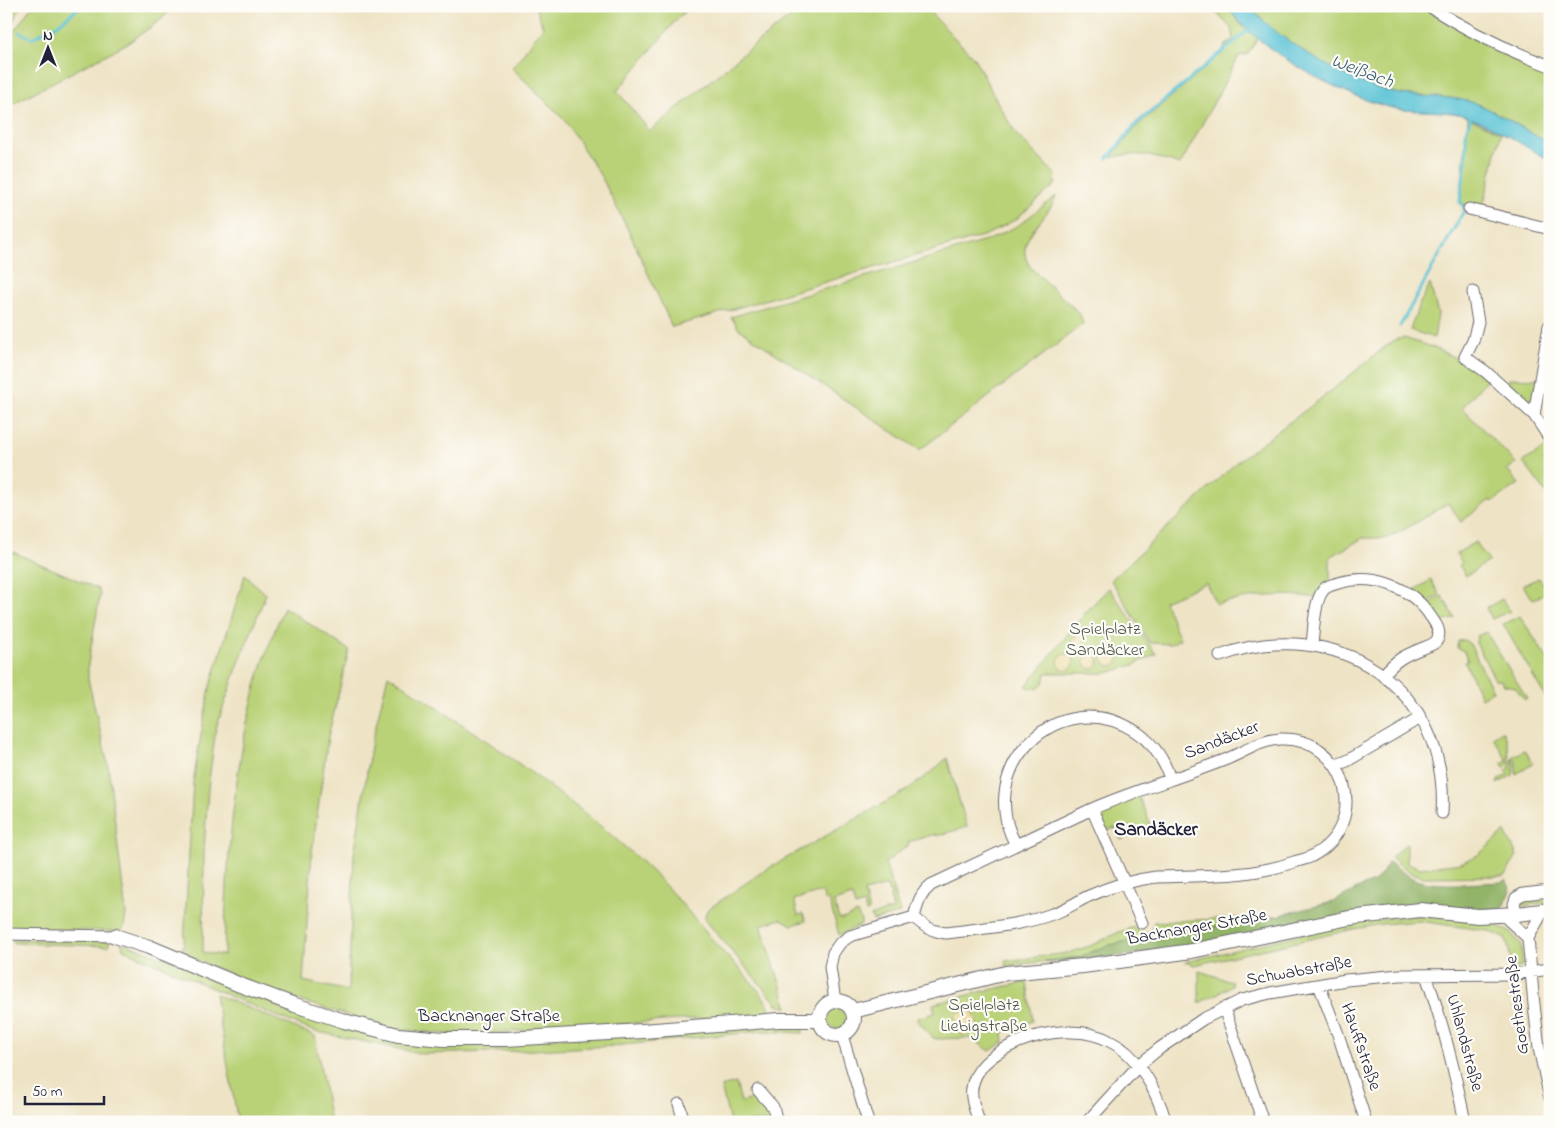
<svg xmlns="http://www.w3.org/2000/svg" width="1556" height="1128" viewBox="0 0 1556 1128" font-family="'Indie Flower',sans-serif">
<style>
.green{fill:#b9d277;stroke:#6e7a59}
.forest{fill:#92b468;stroke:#5a6b52}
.sand{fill:#eeda9e;stroke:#887e6c}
.water{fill:#59c2d5;stroke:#3e7288}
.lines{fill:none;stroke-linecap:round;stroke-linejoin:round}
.stream{stroke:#59c2d5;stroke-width:3}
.minor-casing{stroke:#69666b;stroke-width:13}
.tertiary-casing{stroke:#69666b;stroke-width:16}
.minor{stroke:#fff;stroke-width:11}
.tertiary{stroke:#fff;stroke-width:14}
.labels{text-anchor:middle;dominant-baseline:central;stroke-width:4.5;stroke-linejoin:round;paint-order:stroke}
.park-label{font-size:18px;fill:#4f574d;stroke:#fdfcf7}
.street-label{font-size:18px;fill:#22223b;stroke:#fdfcf7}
.water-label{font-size:19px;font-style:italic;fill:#355a71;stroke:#fdfcf7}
.neighbourhood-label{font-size:19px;font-weight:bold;fill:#22223b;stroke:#fdfcf7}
</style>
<rect width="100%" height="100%" fill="#fdfcf7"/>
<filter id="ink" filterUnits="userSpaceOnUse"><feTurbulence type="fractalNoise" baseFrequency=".02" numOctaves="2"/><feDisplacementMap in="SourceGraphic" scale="10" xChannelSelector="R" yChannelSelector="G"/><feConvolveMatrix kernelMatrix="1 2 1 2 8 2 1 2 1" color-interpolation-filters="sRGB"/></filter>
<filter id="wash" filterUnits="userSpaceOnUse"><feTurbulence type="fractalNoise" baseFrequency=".0096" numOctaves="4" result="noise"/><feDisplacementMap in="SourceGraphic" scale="20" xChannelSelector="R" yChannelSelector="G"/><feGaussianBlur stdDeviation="1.12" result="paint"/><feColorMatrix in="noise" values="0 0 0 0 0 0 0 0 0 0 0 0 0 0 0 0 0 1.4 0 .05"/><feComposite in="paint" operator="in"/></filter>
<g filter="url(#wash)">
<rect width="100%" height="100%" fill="#eee3c4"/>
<path class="green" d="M 6,6 L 21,6 L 12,23 L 6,26 Z
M 32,6 L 174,6 L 162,19 L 128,43 L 6,107 L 6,42 Z
M 535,6 L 691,6 L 677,19 L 617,91 L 650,131 L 745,52 L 805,6 L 924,6 L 974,58 L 1000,107 L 1016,134 L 1056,175 L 1055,185 L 1015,220 L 986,235 L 672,327 L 632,238 L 602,178 L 564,119 L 512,68 L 543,27 Z
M 1210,6 L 1227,6 L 1242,26 L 1258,38 L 1248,54 L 1239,56 L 1180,165 C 1157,157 1135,150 1111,158 L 1138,125 L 1225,51 L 1224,47 L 1233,39 L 1231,28 Z
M 1249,6 L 1421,6 L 1437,16 L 1550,70 L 1550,144 C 1527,131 1503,115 1480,105 C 1455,95 1428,98 1401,94 C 1356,87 1278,42 1249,6 Z
M 1468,117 L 1501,133 L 1483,206 L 1460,204 Z
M 1056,196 C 1048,222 1009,240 1032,269 L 1080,314 L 1083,324 L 921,449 L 918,449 L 739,329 L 731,317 L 989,240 L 1019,225 Z
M 1430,284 L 1438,314 L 1434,338 L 1410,330 L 1420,303 Z
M 1404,338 L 1432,347 L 1464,362 L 1487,379 L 1462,408 L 1516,463 L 1507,470 L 1519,484 L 1492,502 L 1490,500 L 1461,522 L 1448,503 L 1402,531 L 1387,538 L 1363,538 L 1330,557 L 1330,580 L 1316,598 C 1283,592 1249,597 1216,604 L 1206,583 L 1164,601 L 1180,639 L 1171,644 L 1150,643 L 1111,580 L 1238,461 L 1327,394 L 1385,347 L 1397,339 Z
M 1510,378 L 1539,379 L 1531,403 L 1508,382 Z
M 1545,448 L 1550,456 L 1550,498 L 1523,462 Z
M 1475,542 L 1489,561 L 1466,576 L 1459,565 L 1462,562 L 1456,554 Z
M 6,549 L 98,589 L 100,595 L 88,664 L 88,679 L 108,765 L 126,914 L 124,928 L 118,931 L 6,929 Z
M 245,575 L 266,594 L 237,668 L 216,728 L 208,788 L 204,851 L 203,953 L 224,955 C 227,862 232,777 256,686 C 263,659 274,633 284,607 L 349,650 L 328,737 L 312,852 L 303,981 L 348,991 L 354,855 L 371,746 L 388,675 C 477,734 566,792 645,865 C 674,892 697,923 723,952 C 734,964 768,996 770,1011 L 766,1014 L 461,1035 L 394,1029 L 294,999 L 181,954 L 184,943 L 193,783 L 199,746 L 210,687 Z
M 1539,578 L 1549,592 L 1534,599 L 1530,597 L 1523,585 Z
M 1431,580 L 1440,595 L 1427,602 L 1414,591 L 1414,590 Z
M 1109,588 L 1156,654 L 1134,665 L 1107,673 L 1046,673 C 1045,685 1037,692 1026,686 L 1087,611 Z
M 1442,596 L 1455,618 L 1440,623 L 1428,604 Z
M 1502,599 L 1510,611 L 1492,619 L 1486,608 Z
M 1520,616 L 1550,663 L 1550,705 L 1503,624 Z
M 1486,632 L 1527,698 L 1525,700 L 1515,687 L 1504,685 L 1501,680 L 1495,680 L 1476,643 L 1477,636 Z
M 1464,640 L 1470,644 L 1493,691 L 1481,698 L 1465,662 L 1468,661 L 1464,651 L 1457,648 L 1458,641 Z
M 1502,731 C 1508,740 1509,752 1509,763 L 1504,768 L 1502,763 L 1507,760 L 1493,737 Z
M 1525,750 L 1533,764 L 1516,774 L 1516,763 L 1513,756 Z
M 947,758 L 967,827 L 936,836 L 935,834 L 908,842 L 909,845 L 885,863 L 900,913 L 873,921 L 871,916 L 893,909 L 890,896 L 892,893 L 889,892 L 887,886 L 864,892 L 869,911 L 866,912 L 864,904 L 855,907 L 852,896 L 834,902 L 839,919 L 843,919 L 857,913 L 861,921 L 861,925 L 839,935 L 829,900 L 825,901 L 822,892 L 794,900 L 798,915 L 803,914 L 806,921 L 792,925 L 781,919 L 761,925 L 788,1008 L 778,1005 L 706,921 L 705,916 L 707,910 L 762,872 L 907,790 L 933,771 Z
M 1512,758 L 1514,764 L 1513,775 L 1497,784 L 1498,780 L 1508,774 L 1506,770 L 1509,769 Z
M 1138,795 L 1154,832 L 1139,832 L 1121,840 L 1115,828 L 1107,831 L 1100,816 L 1105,809 Z
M 1505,832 L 1517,855 L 1507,873 L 1503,876 L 1424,877 L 1411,873 L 1392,858 L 1392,856 L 1407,843 L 1407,863 L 1421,868 L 1461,863 L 1478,855 Z
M 1550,895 L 1550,902 L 1520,906 L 1519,901 L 1521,899 Z
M 1419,915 L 1493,923 L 1511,933 L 1521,944 L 1523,965 L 1518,968 L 1511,968 L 1509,965 L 1512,964 L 1506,939 L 1489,931 L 1419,921 L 1382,924 L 1354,929 L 1194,965 L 1185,962 L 1353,922 Z
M 1276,916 L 1203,929 L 1140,938 L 1106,946 L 1080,957 L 1006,966 L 1005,961 L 1068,953 L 1090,946 L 1119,932 L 1134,927 C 1141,936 1152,934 1154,922 Z
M 13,939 L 109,941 L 109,946 L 14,943 Z
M 121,942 L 391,1038 L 418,1044 L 444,1045 L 758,1025 L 803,1027 L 803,1033 L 761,1031 L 613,1046 L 493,1052 L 423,1054 L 313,1031 L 264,1011 L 123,949 Z
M 1199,971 L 1231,981 L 1232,986 L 1199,1003 Z
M 1027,982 L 1033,1021 L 1003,1032 L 1004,1042 L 990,1051 L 973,1039 L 966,1038 L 936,1039 L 932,1037 L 917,1020 L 917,1018 L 935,1013 L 933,1004 L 984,991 Z
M 215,994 L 315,1036 L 330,1122 L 238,1122 Z
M826 1018a11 11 0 1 1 22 0a11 11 0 1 1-22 0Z
M 736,1083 L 741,1102 L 756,1098 L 765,1103 L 774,1122 L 730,1122 L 721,1087 Z"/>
<path class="forest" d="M 1389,862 C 1398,868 1407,877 1419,881 C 1441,887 1478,883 1502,882 L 1506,879 L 1511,891 L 1503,908 L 1479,910 L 1416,905 L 1176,950 L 1046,963 L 1045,961 L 1080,957 L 1106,946 L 1140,938 L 1203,929 L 1276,916 L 1333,902 L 1355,890 L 1373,882 L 1381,875 Z"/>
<path class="sand" d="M 1079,633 L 1083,633 L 1086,638 L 1083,645 L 1077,648 L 1074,647 L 1071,642 Z
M1103 658a8 8 0 1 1 16 0a8 8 0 1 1-16 0Z
M1058 662a8 8 0 1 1 16 0a8 8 0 1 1-16 0Z
M1085 662a7 7 0 1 1 14 0a7 7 0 1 1-14 0Z
M 972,1008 L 979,1028 L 961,1035 L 954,1014 Z"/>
<path class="water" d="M 1227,6 L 1249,6 C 1278,41 1356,87 1401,94 C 1428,98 1455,95 1480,105 C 1503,115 1528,132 1550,144 L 1550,160 C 1523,146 1497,127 1469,117 C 1445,109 1421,113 1397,109 C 1346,99 1256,50 1227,6 Z"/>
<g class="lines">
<path class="stream" d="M 19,32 L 32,38 L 57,25 L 81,6
M 1108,158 L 1137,123 L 1251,28
M 1400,326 L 1465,209 L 1460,201 L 1466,160 L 1466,132 L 1471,116"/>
</g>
</g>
<g filter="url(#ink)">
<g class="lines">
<defs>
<path id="minor" d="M 1429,6 C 1467,31 1507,50 1550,66
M 1469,209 L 1550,229
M 1473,292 L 1478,322 L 1473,341 L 1465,357 L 1486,372 L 1534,415 L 1550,439
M 1534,415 L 1549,326
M 1312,644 C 1314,630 1314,603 1322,592 C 1325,586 1332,585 1338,583 C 1373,573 1411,586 1431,617 C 1435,623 1441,630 1438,638 C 1436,644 1429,646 1423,648 C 1403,656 1397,659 1383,675
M 1220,656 C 1335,613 1450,687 1442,813
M 1336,765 L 1347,761 L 1420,718
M 1016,845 C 973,768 1059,683 1135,731 C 1152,742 1164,759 1170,779
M 1543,911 L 1528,938 L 1534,1005 L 1539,1048 L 1550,1098
M 1517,914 L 1514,904 L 1516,898 L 1523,894 L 1550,891
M 1503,915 L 1528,938
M 914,917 C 924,927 932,931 946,933 C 982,928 1021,926 1055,913 C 1067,909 1078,901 1089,896 C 1111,886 1132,880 1156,877 C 1202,875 1249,878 1294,862 C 1300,860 1307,859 1312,856 C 1372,824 1347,736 1280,739 C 1261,740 1244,752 1227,759 C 1182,777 1136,790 1092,809
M 6,934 L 115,936
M 1426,975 C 1443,1023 1455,1072 1465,1122
M 1319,985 L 1338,1034 L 1366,1122
M 835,1001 L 830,967 L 833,953 L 840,943 L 850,936 L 914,917 C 918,903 920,894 931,885 L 1092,809 L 1142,923
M 1224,1008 L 1263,1122
M 842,1035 L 868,1122
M 758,1090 L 773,1107 L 777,1122
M 679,1104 L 684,1122
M 979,1122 C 976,1112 970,1099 972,1088 C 977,1051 1039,1030 1071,1032 C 1085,1032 1099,1035 1111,1042 C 1140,1056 1157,1093 1166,1122
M 1087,1122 L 1138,1066 L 1160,1048 L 1203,1019 L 1242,1000 L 1270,993 L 1346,980 L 1400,975 L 1514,974 L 1550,969"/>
<path id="tertiary" d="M 115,936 L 149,947 L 240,985 L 295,1005 L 344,1021 L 398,1035 L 444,1039 L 506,1039 L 643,1031 L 779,1020 L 820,1020
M820 1018a17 17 0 1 1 34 0a17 17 0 1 1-34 0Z
M 853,1011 L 1006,973 L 1083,966 L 1192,951 L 1349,918 L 1420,910 L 1478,916 L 1517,914 L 1550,910"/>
</defs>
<use href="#minor" class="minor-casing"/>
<use href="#tertiary" class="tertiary-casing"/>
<use href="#minor" class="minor"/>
<use href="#tertiary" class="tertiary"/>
</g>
</g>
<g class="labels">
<g class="park-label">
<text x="1105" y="630">Spielplatz<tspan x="1105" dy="21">Sandäcker</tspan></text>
<text x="984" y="1006">Spielplatz<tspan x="984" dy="21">Liebigstraße</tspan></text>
</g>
<g class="street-label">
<text transform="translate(1222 741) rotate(-21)">Sandäcker</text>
<text transform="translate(1197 928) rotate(-10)">Backnanger Straße</text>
<text transform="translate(1299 972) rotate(-10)">Schwabstraße</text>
<text transform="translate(1518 1005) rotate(-97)">Goethestraße</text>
<text x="489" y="1017">Backnanger Straße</text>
<text transform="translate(1464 1043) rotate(75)">Uhlandstraße</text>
<text transform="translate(1360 1047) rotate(71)">Hauffstraße</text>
</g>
<g class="water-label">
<text transform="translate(1362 72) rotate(21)">Weißach</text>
</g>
<g class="neighbourhood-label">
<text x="1156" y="830">Sandäcker</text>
</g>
</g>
<rect width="1556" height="1128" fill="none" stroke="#fdfcf7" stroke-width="25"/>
<g transform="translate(48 48)" stroke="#fdfcf7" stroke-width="4" paint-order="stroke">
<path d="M0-4L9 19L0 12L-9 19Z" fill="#22223b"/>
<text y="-8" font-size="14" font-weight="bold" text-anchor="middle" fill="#22223b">N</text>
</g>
<path d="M25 1096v8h79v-8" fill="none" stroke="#22223b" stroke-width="2.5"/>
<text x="32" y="1096" font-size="15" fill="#22223b" stroke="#fdfcf7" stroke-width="4" paint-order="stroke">50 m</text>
</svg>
